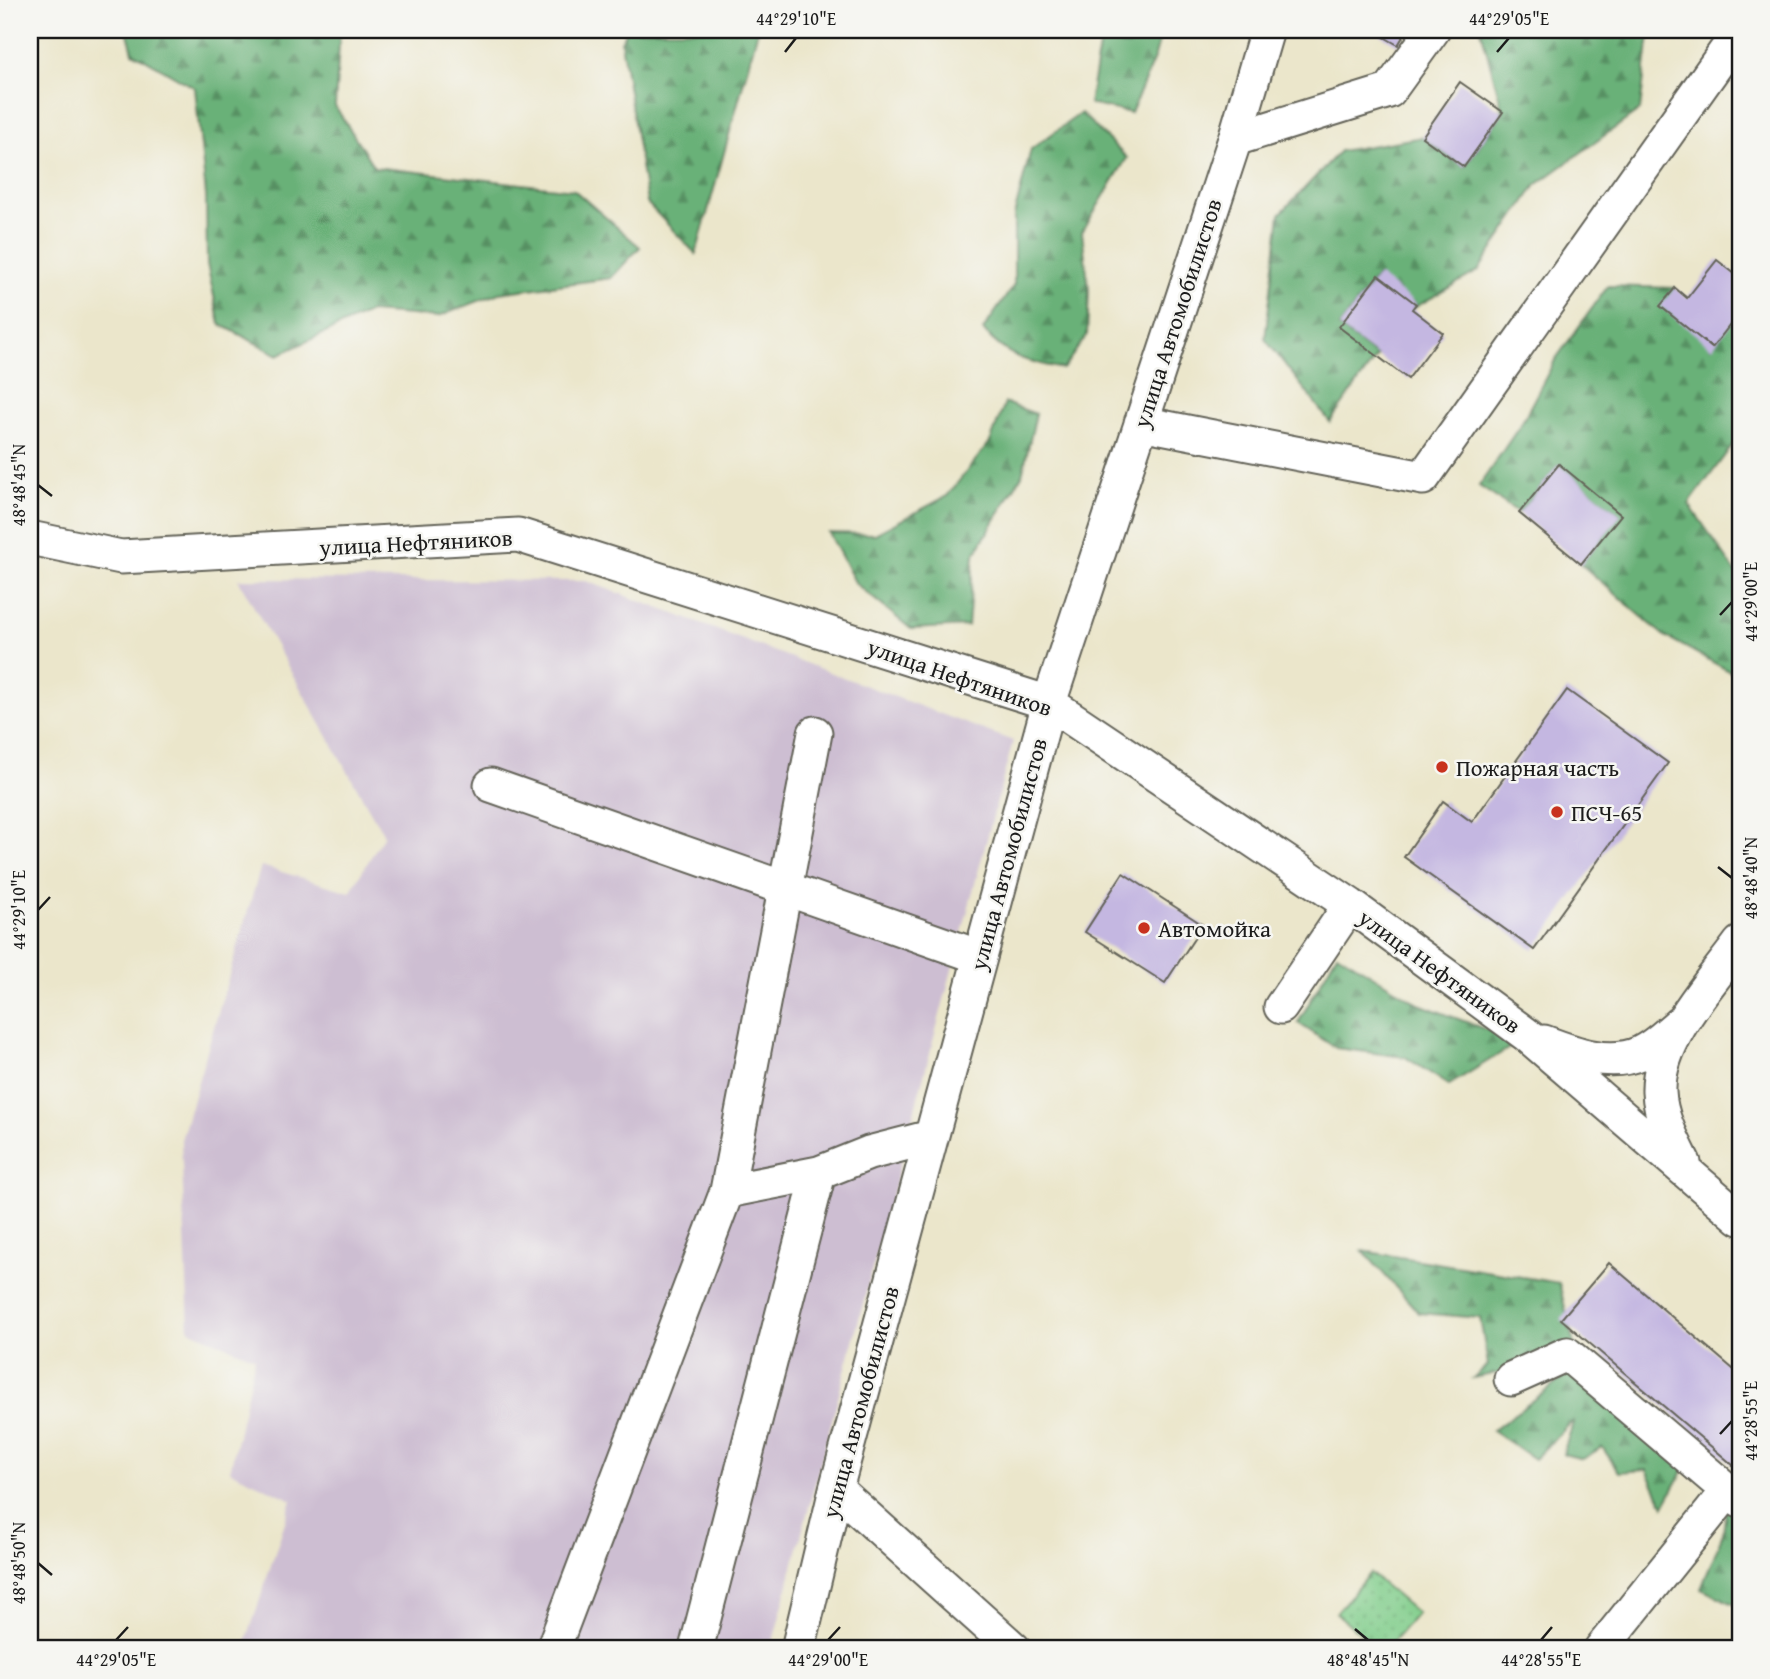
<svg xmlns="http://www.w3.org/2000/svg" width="1770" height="1679" viewBox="0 0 1770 1679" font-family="'Gentium Book Plus',serif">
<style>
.industrial{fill:#cdbed2}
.forest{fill:url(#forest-firs);stroke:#42664a;stroke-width:2}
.park{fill:url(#park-dots);stroke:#4f7554;stroke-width:2}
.building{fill:#c4b7e1}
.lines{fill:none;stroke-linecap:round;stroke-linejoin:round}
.minor-casing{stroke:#646359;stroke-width:37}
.minor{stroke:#fff;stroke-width:33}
.ticks{fill:none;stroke:#1c1c1c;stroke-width:2.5}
.poi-dot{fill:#c8321e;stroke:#f6f6f2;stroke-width:2.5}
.labels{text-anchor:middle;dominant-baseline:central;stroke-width:5;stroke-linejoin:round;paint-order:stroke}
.street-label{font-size:23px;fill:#1c1c1c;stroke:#f6f6f2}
.poi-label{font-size:23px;fill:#1c1c1c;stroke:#f6f6f2;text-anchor:start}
.neatline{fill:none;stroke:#1c1c1c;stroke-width:2.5}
.ticks-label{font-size:18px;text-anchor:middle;fill:#1c1c1c}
</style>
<defs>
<pattern id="forest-firs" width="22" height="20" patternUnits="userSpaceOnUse" patternTransform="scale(1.75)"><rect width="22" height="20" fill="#69b178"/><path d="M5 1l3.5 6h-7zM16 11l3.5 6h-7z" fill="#568f62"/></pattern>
<pattern id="park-dots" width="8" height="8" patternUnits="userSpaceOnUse" patternTransform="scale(1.75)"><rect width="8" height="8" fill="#82ce8c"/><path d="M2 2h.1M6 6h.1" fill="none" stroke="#70b078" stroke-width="1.8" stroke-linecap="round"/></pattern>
</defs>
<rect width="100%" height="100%" fill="#f6f6f2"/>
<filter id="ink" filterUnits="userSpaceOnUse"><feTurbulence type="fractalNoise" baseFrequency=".0143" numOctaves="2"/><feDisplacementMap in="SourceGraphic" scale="14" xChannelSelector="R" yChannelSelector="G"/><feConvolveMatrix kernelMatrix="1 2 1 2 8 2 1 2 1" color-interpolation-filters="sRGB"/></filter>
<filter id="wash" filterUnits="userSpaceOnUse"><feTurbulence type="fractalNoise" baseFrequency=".00686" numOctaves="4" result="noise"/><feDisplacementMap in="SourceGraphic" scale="28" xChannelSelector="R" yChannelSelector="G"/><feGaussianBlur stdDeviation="1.57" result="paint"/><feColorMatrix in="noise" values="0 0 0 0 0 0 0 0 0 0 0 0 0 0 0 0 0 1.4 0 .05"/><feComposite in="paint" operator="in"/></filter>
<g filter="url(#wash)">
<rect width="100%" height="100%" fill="#ebe6cb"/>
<path class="industrial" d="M 238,579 L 586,581 L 1013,741 L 771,1649 L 244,1649 L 292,1500 L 230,1471 L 255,1358 L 189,1330 L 181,1140 L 261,866 L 350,892 L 384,835 Z"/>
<path class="forest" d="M 127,30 L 340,30 L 335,106 L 374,167 L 574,190 L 640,247 L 611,278 L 499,293 L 438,317 L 370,312 L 278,355 L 220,324 L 207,264 L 206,196 L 195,88 L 133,52 Z
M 626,30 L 758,30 L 696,254 L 647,203 L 621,42 Z
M 1102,30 L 1162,30 L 1155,56 L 1131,113 L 1089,104 Z
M 1481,30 L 1585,30 L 1596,37 L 1602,30 L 1662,30 L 1649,36 L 1640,110 L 1536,185 L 1478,271 L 1412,309 L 1377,276 L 1339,327 L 1377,356 L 1330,422 L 1265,339 L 1280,214 L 1340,151 L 1422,137 L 1464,167 L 1503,112 Z
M 1081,113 L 1127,158 L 1082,232 L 1089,290 L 1087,335 L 1063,369 C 1028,362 1007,358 983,330 L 1014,285 L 1014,216 L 1031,149 Z
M 1608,286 L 1675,288 L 1711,347 L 1740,288 L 1740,435 L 1689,504 L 1740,578 L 1740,677 L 1663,635 L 1581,564 L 1620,515 L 1559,465 L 1519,513 L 1479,486 L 1521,424 L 1555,360 Z
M 1005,403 L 1036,414 L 1022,475 L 974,555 L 968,626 L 911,629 L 856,584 L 829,533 L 875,534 L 947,496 L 990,442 Z
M 1337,953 L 1419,1004 L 1519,1042 L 1449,1085 L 1405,1057 L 1336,1048 L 1298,1023 Z
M 1363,1251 L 1559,1283 L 1574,1345 L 1696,1448 L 1664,1506 L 1647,1470 L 1619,1472 L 1602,1447 L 1583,1459 L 1563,1454 L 1574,1420 L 1534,1459 L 1492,1431 L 1562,1379 L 1547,1363 L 1473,1378 L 1488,1365 L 1480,1318 L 1419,1313 Z
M 1730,1478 L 1740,1487 L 1740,1607 L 1701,1589 L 1723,1533 Z"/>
<path class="park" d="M 1370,1573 L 1417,1613 L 1386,1649 L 1379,1649 L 1336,1613 Z"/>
<g id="blocks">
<path class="building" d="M 1372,30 L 1407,30 L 1398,45 Z
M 1460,82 L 1503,112 L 1464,167 L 1422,137 Z
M 1717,260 L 1740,278 L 1740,312 L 1712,348 L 1660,306 L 1675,288 L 1687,298 Z
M 1378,275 L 1416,304 L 1412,309 L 1443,333 L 1408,379 L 1339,327 Z
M 1559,464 L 1621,515 L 1581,564 L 1519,513 Z
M 1567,690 L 1668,763 L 1534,950 L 1404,857 L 1443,801 L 1472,822 Z
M 1123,873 L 1203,925 L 1165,983 L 1085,932 Z
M 1609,1263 L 1740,1375 L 1740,1471 L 1561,1319 Z"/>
</g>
</g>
<g filter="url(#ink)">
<use href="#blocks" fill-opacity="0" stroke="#646359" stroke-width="2"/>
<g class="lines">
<defs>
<path id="minor" d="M 1235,139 L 1389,91 L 1433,30
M 1141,423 L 1423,478 L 1740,31
M 30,538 L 121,557 L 518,535 L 1049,703 L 1350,905 L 1527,1035 L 1740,1218
M 491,785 L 980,957
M 1281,1007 L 1350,905
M 1544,1042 C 1573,1053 1610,1067 1640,1053 C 1654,1047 1668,1033 1680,1023
M 1684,1163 C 1673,1141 1660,1117 1659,1092 C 1657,1040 1711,983 1740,943
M 727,1191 L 819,1173 L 869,1153 L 931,1137
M 1511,1379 L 1567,1354 L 1740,1501
M 836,1489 L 1014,1649
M 553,1649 L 727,1191 L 815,733
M 696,1649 L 819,1173
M 798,1649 L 836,1489 L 1049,703 L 1235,139 L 1267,30
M 1601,1649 L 1728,1491"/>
</defs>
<use href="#minor" class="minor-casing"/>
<use href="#minor" class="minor"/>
</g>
</g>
<path class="ticks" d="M 785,52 L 796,38M 1497,52 L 1509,38M 38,485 L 52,496M 1720,615 L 1732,602M 1718,867 L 1732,878M 38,910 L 50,897M 1720,1434 L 1732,1421M 38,1563 L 52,1575M 1355,1629 L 1368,1640M 116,1640 L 128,1627M 828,1640 L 840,1627M 1541,1640 L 1552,1627"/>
<g class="poi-dot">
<circle cx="1442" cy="767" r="7"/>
<circle cx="1557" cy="812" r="7"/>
<circle cx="1144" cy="928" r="7"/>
</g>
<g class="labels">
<g class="street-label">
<text transform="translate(1177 313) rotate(-72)">улица Автомобилистов</text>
<text transform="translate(416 542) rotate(-3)">улица Нефтяников</text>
<text transform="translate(960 677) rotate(19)">улица Нефтяников</text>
<text transform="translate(1008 854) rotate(-75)">улица Автомобилистов</text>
<text transform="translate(1440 971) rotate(36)">улица Нефтяников</text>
<text transform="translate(860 1402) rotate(-75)">улица Автомобилистов</text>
</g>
<g class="poi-label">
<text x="1456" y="767">Пожарная часть</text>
<text x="1571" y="812">ПСЧ-65</text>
<text x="1158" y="928">Автомойка</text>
</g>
</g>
<rect width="1770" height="1679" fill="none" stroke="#f6f6f2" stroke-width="77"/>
<rect x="38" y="38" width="1694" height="1602" class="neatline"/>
<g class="ticks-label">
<text x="796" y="25">44°29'10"E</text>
<text x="1509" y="25">44°29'05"E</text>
<text transform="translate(19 485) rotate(-90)" y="6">48°48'45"N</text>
<text transform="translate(1751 602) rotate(-90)" y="6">44°29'00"E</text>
<text transform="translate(1751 878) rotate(-90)" y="6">48°48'40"N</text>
<text transform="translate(19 910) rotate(-90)" y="6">44°29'10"E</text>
<text transform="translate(1751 1421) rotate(-90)" y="6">44°28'55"E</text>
<text transform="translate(19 1563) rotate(-90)" y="6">48°48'50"N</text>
<text x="116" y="1666">44°29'05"E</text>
<text x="828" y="1666">44°29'00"E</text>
<text x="1368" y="1666">48°48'45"N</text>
<text x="1541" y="1666">44°28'55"E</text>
</g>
</svg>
